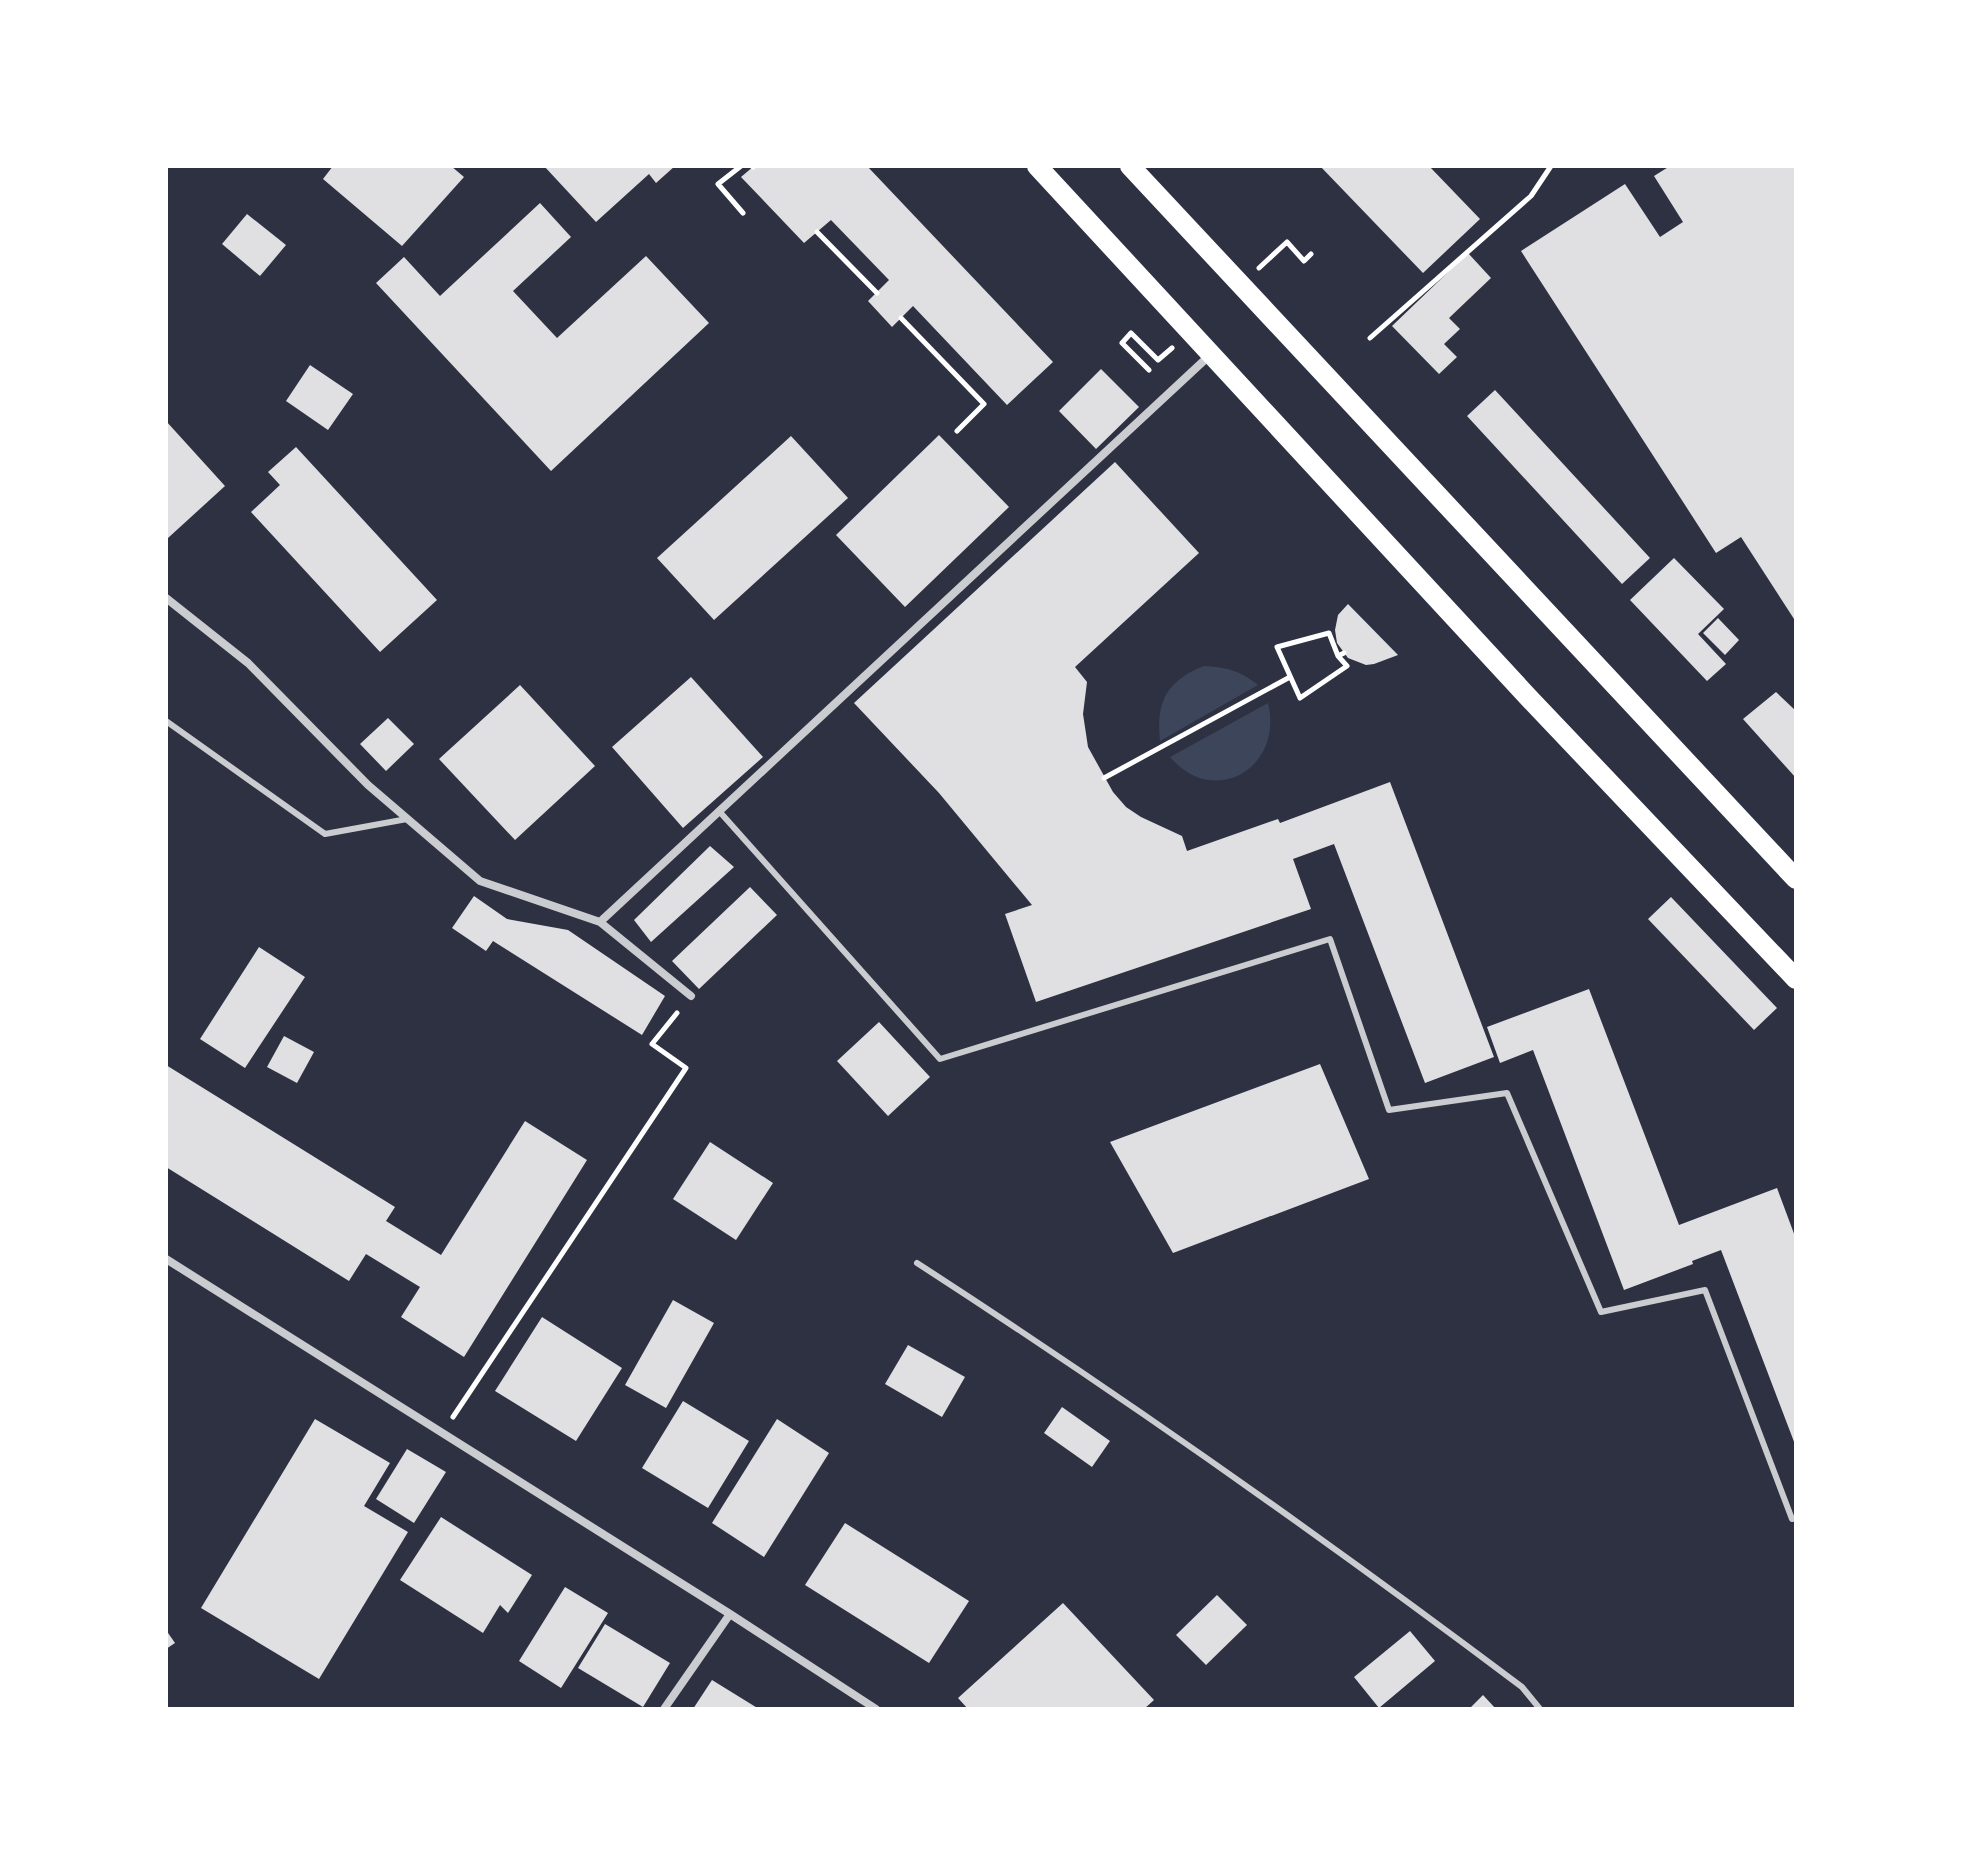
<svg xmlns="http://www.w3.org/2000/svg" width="1962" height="1875" viewBox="0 0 1962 1875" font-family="Inter,sans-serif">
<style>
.green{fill:#3c4559}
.building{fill:#e0e0e3}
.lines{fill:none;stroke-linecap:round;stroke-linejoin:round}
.path{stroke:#fff;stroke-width:5}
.service{stroke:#caccd0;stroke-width:6}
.minor{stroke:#caccd0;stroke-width:8}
.primary{stroke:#fff;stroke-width:20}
</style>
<rect width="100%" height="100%" fill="#2d3142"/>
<path class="green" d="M 1204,666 C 1226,667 1241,671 1258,685 L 1160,741 C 1156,702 1166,681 1204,666 Z
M 1268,703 C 1284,768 1214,809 1170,757 Z"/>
<path class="building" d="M 333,166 L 451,166 L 464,177 L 402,246 L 323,179 Z
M 544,166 L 675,166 L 656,183 L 649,174 L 596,222 Z
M 754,166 L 867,166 L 1053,362 L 1007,405 L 913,306 L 892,327 L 868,301 L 889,280 L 831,220 L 804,243 L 741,177 Z
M 1320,166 L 1429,166 L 1480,219 L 1423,273 Z
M 1670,166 L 1796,166 L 1796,622 L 1741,537 L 1716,553 L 1521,251 L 1625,184 L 1660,237 L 1683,222 L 1654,176 Z
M 540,203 L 571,237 L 513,291 L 557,338 L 646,256 L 709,323 L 551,471 L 376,283 L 404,257 L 440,296 Z
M 247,214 L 286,245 L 260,276 L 222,244 Z
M 1468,253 L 1491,278 L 1449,318 L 1460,329 L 1444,344 L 1457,357 L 1439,374 L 1392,326 Z
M 310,365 L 353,394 L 328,430 L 286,401 Z
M 1101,369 L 1139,407 L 1096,449 L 1059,411 Z
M 1495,390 L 1650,558 L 1622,584 L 1467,416 Z
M 166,421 L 225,486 L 168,538 L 166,535 Z
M 939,435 L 1009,507 L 905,607 L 836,535 Z
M 791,436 L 848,498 L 714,620 L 657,558 Z
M 296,447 L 437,600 L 380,652 L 251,512 L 280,485 L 268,472 Z
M 1115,462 L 1199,553 L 1075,667 L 1087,682 L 1083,714 L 1088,747 L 1113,792 L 1126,807 L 1141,817 L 1182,836 L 1187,851 L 1278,819 L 1280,823 L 1390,782 L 1494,1057 L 1425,1083 L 1334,844 L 1293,859 L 1311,909 L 1036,1002 L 1005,914 L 1032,905 L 939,793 L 854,703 Z
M 1674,558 L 1724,609 L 1698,634 L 1726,664 L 1707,681 L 1630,600 Z
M 1348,604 L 1398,655 L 1374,664 L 1366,665 L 1348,658 L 1337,643 L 1335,630 L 1338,615 Z
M 1718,618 L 1739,640 L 1725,655 L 1703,633 Z
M 691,677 L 763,757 L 683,828 L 612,747 Z
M 520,685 L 595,766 L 515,840 L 439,759 Z
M 1776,692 L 1796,711 L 1796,778 L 1743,719 Z
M 388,718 L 414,744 L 386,771 L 360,744 Z
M 710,846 L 734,867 L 651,942 L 634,920 Z
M 750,887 L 777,915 L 699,989 L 672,961 Z
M 474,896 L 507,919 L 568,930 L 665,996 L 642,1035 L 493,941 L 486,951 L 452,928 Z
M 1671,897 L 1777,1008 L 1754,1030 L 1648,919 Z
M 259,947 L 305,977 L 245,1068 L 200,1039 Z
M 1589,989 L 1679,1225 L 1777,1188 L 1796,1239 L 1796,1447 L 1721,1250 L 1692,1261 L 1693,1264 L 1624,1290 L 1533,1050 L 1500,1063 L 1487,1027 Z
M 879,1022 L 930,1077 L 888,1116 L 837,1061 Z
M 284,1036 L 314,1052 L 297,1083 L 267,1067 Z
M 1320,1064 L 1369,1179 L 1173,1253 L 1110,1142 Z
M 166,1065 L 395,1207 L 386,1221 L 441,1255 L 525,1121 L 587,1160 L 464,1357 L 401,1317 L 420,1287 L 366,1254 L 349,1281 L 166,1167 Z
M 710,1142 L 773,1183 L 736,1240 L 673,1199 Z
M 673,1300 L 714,1323 L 666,1408 L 625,1385 Z
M 542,1317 L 622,1368 L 576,1441 L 495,1391 Z
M 908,1345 L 965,1377 L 942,1417 L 885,1384 Z
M 683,1401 L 749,1441 L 708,1508 L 642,1468 Z
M 1062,1407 L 1110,1441 L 1092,1467 L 1044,1433 Z
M 315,1419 L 390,1463 L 364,1506 L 408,1532 L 319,1679 L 201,1608 Z
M 777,1419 L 829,1453 L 764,1557 L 712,1523 Z
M 407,1449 L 446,1472 L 414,1523 L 376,1499 Z
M 441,1517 L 532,1575 L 508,1613 L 500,1605 L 483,1633 L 400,1580 Z
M 845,1523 L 969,1601 L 929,1663 L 805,1585 Z
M 565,1587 L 608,1613 L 561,1688 L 519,1661 Z
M 1217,1595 L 1247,1625 L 1206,1665 L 1176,1635 Z
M 1063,1603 L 1154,1700 L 1144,1709 L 968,1709 L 958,1698 Z
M 605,1624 L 670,1663 L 643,1707 L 578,1668 Z
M 166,1630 L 175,1643 L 166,1649 Z
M 1410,1631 L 1435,1661 L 1379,1708 L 1354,1677 Z
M 712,1680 L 759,1709 L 693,1709 Z
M 1483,1695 L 1496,1709 L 1469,1709 Z"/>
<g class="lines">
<path class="path" d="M 741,166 L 718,184 L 743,213
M 752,166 L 753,167
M 817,232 L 877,293
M 1259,268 L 1287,242 L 1304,261 L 1311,254
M 901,318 L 984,404 L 957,431
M 1370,338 L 1531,196 L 1551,166
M 1149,370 L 1122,343 L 1131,333 L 1158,360 L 1172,348
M 1338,656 L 1347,666 L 1300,698 L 1277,647 L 1329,633 L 1338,656 L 1344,653
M 1104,778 L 1290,677
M 453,1417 L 686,1068 L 652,1044 L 677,1013"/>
<path class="service" d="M 166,721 L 325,834 L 407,819
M 719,811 L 940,1059 L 1330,939 L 1389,1110 L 1507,1093 L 1601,1312 L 1705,1290 L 1792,1519 L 1796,1518
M 917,1263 C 1124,1397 1325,1539 1522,1687 L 1540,1709"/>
<path class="minor" d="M 166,598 L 248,663 L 368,785 L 480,881 L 600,922 L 1210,355
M 600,922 L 691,996
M 166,1259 L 730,1614 L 876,1709
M 664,1709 L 730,1614"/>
<path class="primary" d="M 1037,166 L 1528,697 L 1796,979
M 1130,166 L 1796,879"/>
</g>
<rect width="1962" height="1875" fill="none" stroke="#ffffff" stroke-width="336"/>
</svg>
